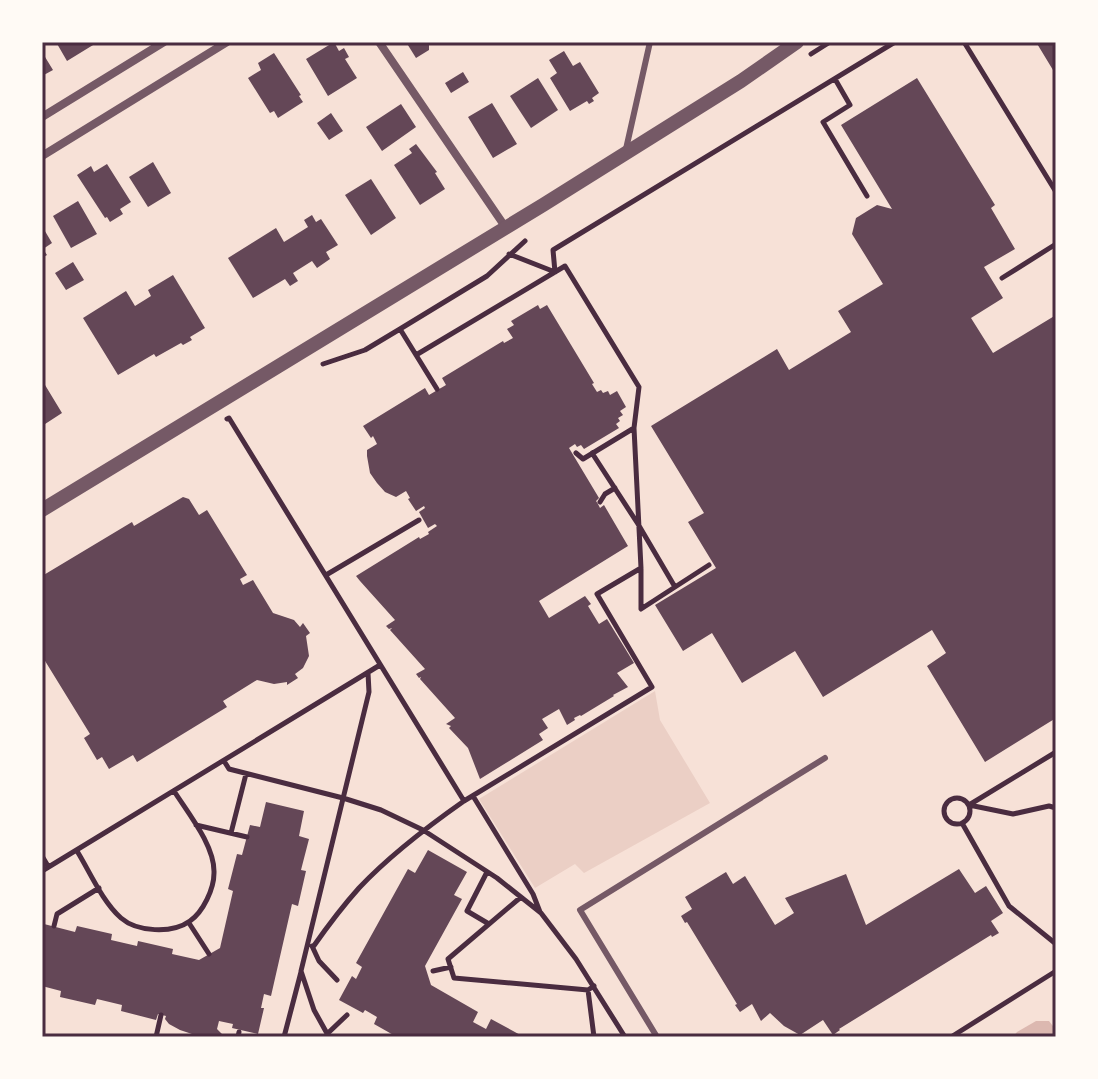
<svg xmlns="http://www.w3.org/2000/svg" width="1098" height="1079" viewBox="0 0 1098 1079" font-family="Ubuntu,sans-serif">
<style>
.green{fill:#ebcfc5}
.water{fill:#dcb8b0}
.building{fill:#644757}
.lines{fill:none;stroke-linecap:round;stroke-linejoin:round}
.path{stroke:#4a2c40;stroke-width:5}
.service{stroke:#755966;stroke-width:6}
.minor{stroke:#755966;stroke-width:8}
.tertiary{stroke:#755966;stroke-width:14}
.neatline{fill:none;stroke:#4a2c40;stroke-width:3}
</style>
<rect width="100%" height="100%" fill="#f7e1d7"/>
<path class="green" d="M 655,691 L 660,720 L 710,803 L 584,873 L 575,864 L 535,888 L 479,799 Z"/>
<path class="water" d="M 1036,1021 L 1049,1021 L 1056,1030 L 1056,1037 L 1013,1037 L 1017,1032 Z"/>
<path class="building" d="M 56,42 L 98,42 L 67,61 Z
M 334,42 L 339,51 L 344,48 L 349,57 L 345,59 L 357,78 L 328,96 L 306,59 Z
M 406,42 L 429,42 L 429,50 L 416,58 Z
M 1036,42 L 1056,42 L 1056,75 Z
M 564,51 L 573,66 L 580,62 L 599,93 L 592,98 L 594,101 L 589,104 L 587,101 L 570,111 L 550,78 L 557,73 L 549,60 Z
M 42,52 L 53,70 L 42,76 Z
M 274,53 L 301,95 L 299,96 L 303,102 L 278,118 L 274,111 L 270,113 L 248,78 L 261,70 L 258,63 Z
M 463,72 L 469,82 L 451,93 L 445,83 Z
M 538,78 L 558,110 L 531,128 L 510,96 Z
M 917,78 L 995,205 L 991,208 L 1015,249 L 984,267 L 1003,298 L 971,318 L 993,353 L 1056,315 L 1056,718 L 985,762 L 927,666 L 946,653 L 932,630 L 823,697 L 795,651 L 742,683 L 712,633 L 683,651 L 655,605 L 716,568 L 688,522 L 704,513 L 651,426 L 777,349 L 789,370 L 851,332 L 838,311 L 883,284 L 852,234 L 856,218 L 877,205 L 892,209 L 841,125 Z
M 492,103 L 517,144 L 493,158 L 468,117 Z
M 401,104 L 416,127 L 382,151 L 366,127 Z
M 331,113 L 343,131 L 329,140 L 317,123 Z
M 416,144 L 437,172 L 435,173 L 445,189 L 420,205 L 394,165 L 412,153 L 409,149 Z
M 153,162 L 171,193 L 148,207 L 129,177 Z
M 107,164 L 131,202 L 120,209 L 123,214 L 110,222 L 107,217 L 105,218 L 77,175 L 91,166 L 94,172 Z
M 371,179 L 396,218 L 371,235 L 345,195 Z
M 78,201 L 97,234 L 71,248 L 53,216 Z
M 312,215 L 316,222 L 321,219 L 338,245 L 326,252 L 330,259 L 317,268 L 312,261 L 293,273 L 298,281 L 290,286 L 285,279 L 253,298 L 228,258 L 276,228 L 284,242 L 308,227 L 304,220 Z
M 42,226 L 52,243 L 43,249 L 47,255 L 42,258 Z
M 73,262 L 84,280 L 66,290 L 55,273 Z
M 173,275 L 205,328 L 190,337 L 192,340 L 183,345 L 181,343 L 156,357 L 154,354 L 118,375 L 83,318 L 126,291 L 135,306 L 151,296 L 148,290 Z
M 538,305 L 540,309 L 547,305 L 594,383 L 592,384 L 597,392 L 601,390 L 603,393 L 608,391 L 610,395 L 617,391 L 626,407 L 620,411 L 623,415 L 618,418 L 620,421 L 616,424 L 619,428 L 584,449 L 581,445 L 577,447 L 575,444 L 569,448 L 599,498 L 596,501 L 598,504 L 600,508 L 604,505 L 628,546 L 539,601 L 549,618 L 585,596 L 591,604 L 588,606 L 599,624 L 607,619 L 634,663 L 617,673 L 628,687 L 613,695 L 614,696 L 581,716 L 580,715 L 574,718 L 575,720 L 567,725 L 559,709 L 542,719 L 548,728 L 539,734 L 543,740 L 480,779 L 468,748 L 449,728 L 451,726 L 446,724 L 455,718 L 420,679 L 421,677 L 419,678 L 416,674 L 425,669 L 390,630 L 392,628 L 389,629 L 386,626 L 395,620 L 360,581 L 361,580 L 360,581 L 356,576 L 419,537 L 420,539 L 429,534 L 428,532 L 437,526 L 435,524 L 428,528 L 419,512 L 425,508 L 424,506 L 416,511 L 408,499 L 410,498 L 406,491 L 396,497 L 385,492 L 377,483 L 370,473 L 367,456 L 367,450 L 377,444 L 373,436 L 371,438 L 363,426 L 425,388 L 429,395 L 446,385 L 442,378 L 503,341 L 504,343 L 513,338 L 507,329 L 514,325 L 511,321 Z
M 42,380 L 62,413 L 42,426 Z
M 183,497 L 189,499 L 199,515 L 207,510 L 247,575 L 240,579 L 243,585 L 253,580 L 273,613 L 294,620 L 300,627 L 303,623 L 310,633 L 306,636 L 309,656 L 303,668 L 295,674 L 298,678 L 287,685 L 287,682 L 274,684 L 257,680 L 223,701 L 227,707 L 137,762 L 133,755 L 109,769 L 102,757 L 97,760 L 84,738 L 90,734 L 42,656 L 42,576 L 132,522 L 134,526 Z
M 266,802 L 304,811 L 299,836 L 309,839 L 301,870 L 306,871 L 298,906 L 292,904 L 271,996 L 264,994 L 261,1008 L 264,1008 L 258,1034 L 232,1028 L 233,1024 L 219,1021 L 217,1029 L 223,1035 L 198,1036 L 180,1030 L 169,1024 L 165,1019 L 166,1016 L 158,1014 L 156,1020 L 121,1011 L 122,1005 L 97,999 L 95,1005 L 60,997 L 61,991 L 42,986 L 42,934 L 44,924 L 75,932 L 77,926 L 112,934 L 111,940 L 137,946 L 138,941 L 173,949 L 172,954 L 199,960 L 220,948 L 233,891 L 228,889 L 237,854 L 242,855 L 250,825 L 260,827 Z
M 428,850 L 467,872 L 454,895 L 462,899 L 425,966 L 431,985 L 478,1012 L 473,1022 L 486,1029 L 491,1019 L 524,1037 L 397,1037 L 374,1024 L 377,1017 L 365,1010 L 363,1013 L 339,1000 L 352,976 L 356,979 L 362,967 L 356,963 L 408,869 L 415,873 Z
M 959,869 L 975,893 L 986,886 L 1003,913 L 991,921 L 999,933 L 992,937 L 991,935 L 839,1029 L 840,1030 L 833,1035 L 823,1020 L 800,1035 L 784,1026 L 770,1013 L 761,1021 L 752,1004 L 740,1012 L 735,1005 L 737,1004 L 687,922 L 685,923 L 681,916 L 692,909 L 685,897 L 726,872 L 733,884 L 745,876 L 775,925 L 794,913 L 785,898 L 846,874 L 866,925 Z"/>
<g class="lines">
<path class="path" d="M 964,42 L 1056,192
M 811,54 L 830,42
M 835,79 L 850,105 L 823,122 L 867,196
M 509,254 L 555,272 L 553,250 L 895,42
M 1002,278 L 1056,244
M 400,329 L 437,389
M 323,364 L 365,350 L 400,329 L 487,276 L 525,241
M 227,419 L 229,418 L 464,801 L 652,687 L 597,594 L 641,568 L 634,428 L 639,387 L 565,266 L 416,355
M 576,453 L 583,459 L 634,428
M 592,453 L 638,524 L 675,587 L 641,609 L 641,569
M 600,502 L 605,494 L 615,488
M 326,575 L 419,520
M 675,587 L 709,565
M 1056,752 L 969,805 L 1013,814 L 1049,806 L 1056,808
M 224,761 L 229,769 L 343,798 L 381,810 L 423,830 L 497,878 L 541,913 L 576,959 L 625,1037
M 473,796 L 533,894 L 540,912
M944 811a13 13 0 1 1 26 0a13 13 0 1 1-26 0Z
M 962,823 L 1009,906 L 1056,944
M 196,825 L 247,837
M 231,833 L 246,774
M 77,851 C 90,872 102,901 121,918 C 137,932 172,934 190,921 C 203,912 214,889 214,873 C 215,846 188,813 174,791
M 42,856 L 48,866
M 42,871 L 380,665
M 487,872 L 467,911 L 489,924
M 521,897 L 448,959 L 454,978 L 588,990 L 594,986
M 189,923 L 209,954
M 54,926 L 57,914 L 99,888
M 312,946 L 319,961 L 337,980
M 313,947 C 327,927 342,907 359,888 C 390,855 427,827 464,801
M 433,971 L 451,967
M 588,990 L 594,1037
M 327,1034 L 347,1015
M 156,1037 L 161,1015
M 238,1037 L 239,1032
M 284,1037 L 301,972
M 329,1037 L 314,1010 L 301,971 L 369,692 L 368,673
M 951,1037 L 1056,971"/>
<path class="service" d="M 626,149 L 650,42
M 657,1037 L 580,910 L 825,758"/>
<path class="minor" d="M 379,42 L 506,228
M 42,117 L 164,42
M 42,156 L 227,42"/>
<path class="tertiary" d="M 42,510 L 543,205 L 741,81 L 797,42"/>
</g>
<rect width="1098" height="1079" fill="none" stroke="#fffaf5" stroke-width="88"/>
<rect x="44" y="44" width="1010" height="991" class="neatline"/>
</svg>
